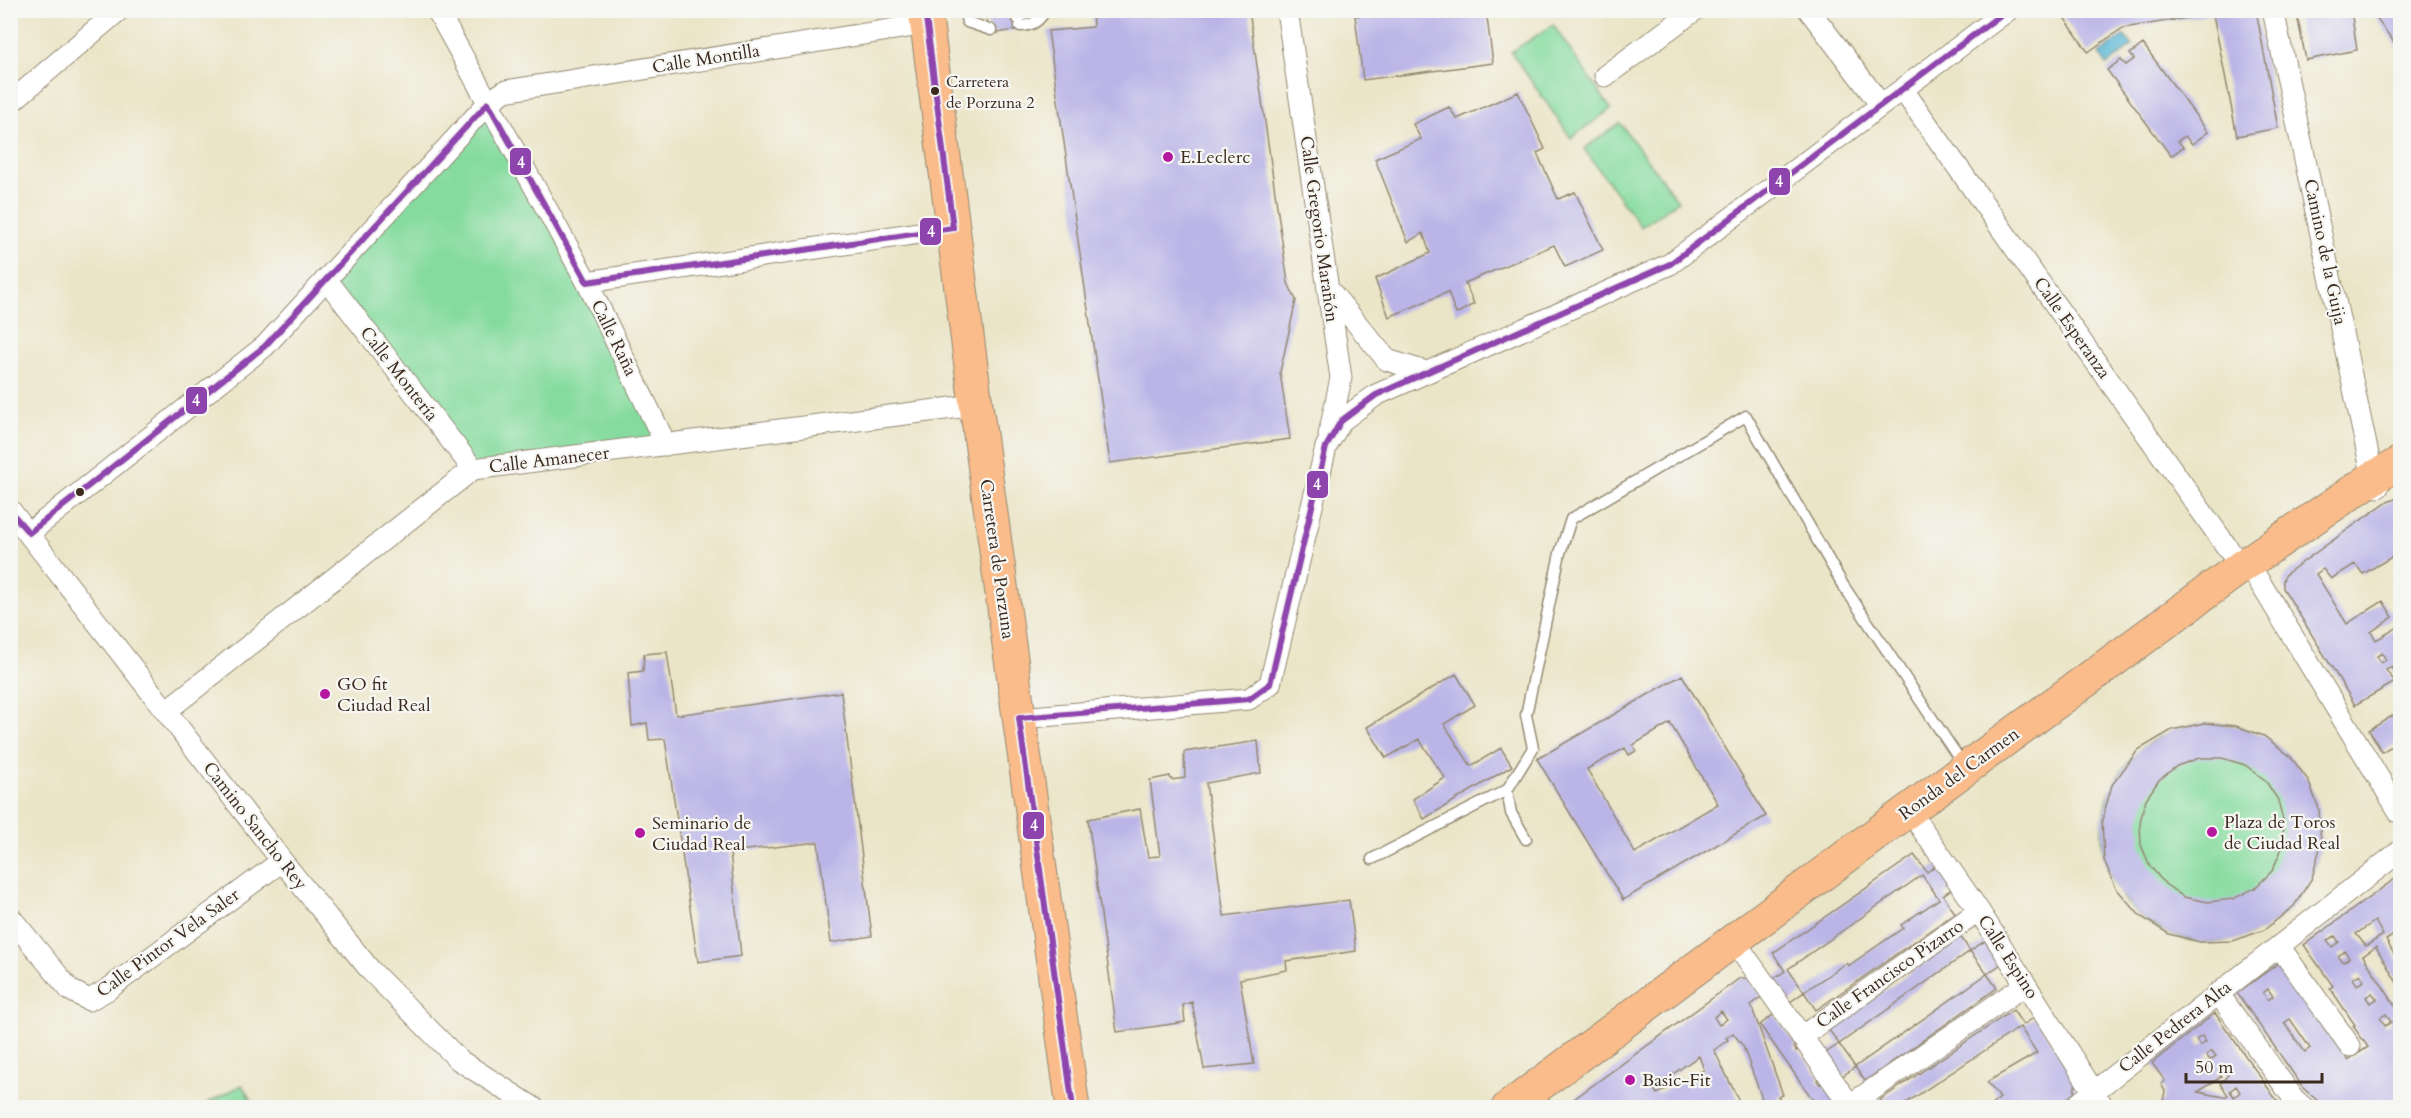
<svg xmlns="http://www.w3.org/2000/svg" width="2411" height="1118" viewBox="0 0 2411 1118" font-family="Cardo,serif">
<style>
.green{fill:#85db9e;stroke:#60825e;stroke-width:1.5}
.water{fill:#54b5d3;stroke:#487078;stroke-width:1.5}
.building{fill:#bbb5e7;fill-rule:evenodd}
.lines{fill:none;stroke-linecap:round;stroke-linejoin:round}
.lane-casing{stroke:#938872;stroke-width:13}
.street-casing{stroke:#938872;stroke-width:23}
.primary-casing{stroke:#938872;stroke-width:35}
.highway-casing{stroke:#938872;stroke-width:35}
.lane{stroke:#fff;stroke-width:10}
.street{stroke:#fff;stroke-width:21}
.primary{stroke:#f9bc8a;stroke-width:33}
.highway{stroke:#f9bc8a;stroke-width:33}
.bus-1-casing{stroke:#f6f6f2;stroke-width:10}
.bus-1{stroke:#8e44ad;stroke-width:6}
.bus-dot{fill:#3b2a1e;stroke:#f6f6f2;stroke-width:2}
.poi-dot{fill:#b5179e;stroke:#f6f6f2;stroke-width:2}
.labels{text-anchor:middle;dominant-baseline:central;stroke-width:4.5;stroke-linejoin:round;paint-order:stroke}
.bus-label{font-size:16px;fill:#3b2a1e;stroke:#f6f6f2;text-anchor:start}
.street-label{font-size:18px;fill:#3b2a1e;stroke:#f6f6f2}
.poi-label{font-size:18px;fill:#3b2a1e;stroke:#f6f6f2;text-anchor:start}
.line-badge{stroke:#f6f6f2;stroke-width:2}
.badge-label{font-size:16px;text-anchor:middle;font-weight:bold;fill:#fff}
</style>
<rect width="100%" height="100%" fill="#f6f6f2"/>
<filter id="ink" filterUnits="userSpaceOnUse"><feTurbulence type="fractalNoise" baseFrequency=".0167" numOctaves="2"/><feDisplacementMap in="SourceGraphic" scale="12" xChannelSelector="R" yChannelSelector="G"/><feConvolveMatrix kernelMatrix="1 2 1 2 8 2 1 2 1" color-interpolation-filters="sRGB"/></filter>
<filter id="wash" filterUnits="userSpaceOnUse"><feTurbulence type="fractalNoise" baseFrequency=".008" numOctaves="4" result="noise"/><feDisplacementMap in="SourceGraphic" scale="24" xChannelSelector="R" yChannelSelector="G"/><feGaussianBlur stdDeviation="1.35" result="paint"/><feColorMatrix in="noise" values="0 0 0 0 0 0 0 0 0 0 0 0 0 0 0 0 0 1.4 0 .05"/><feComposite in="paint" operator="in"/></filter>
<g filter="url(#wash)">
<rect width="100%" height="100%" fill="#ebe5c7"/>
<path class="green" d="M 1553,25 L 1611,109 L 1571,138 L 1511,52 Z
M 488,103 L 666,445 L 473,469 L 326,279 Z
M 1620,123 L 1678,201 L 1641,227 L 1584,149 Z
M2102 833a109 109 0 1 1 218 0a109 109 0 1 1-218 0Z
M 242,1085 L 255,1107 L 200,1107 Z"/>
<path class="water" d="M 2124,35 L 2132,46 L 2107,65 L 2099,54 Z"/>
<g id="blocks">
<path class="building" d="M 983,10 L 1014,10 L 1021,29 L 992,34 Z
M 1092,10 L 1249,10 L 1288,283 L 1296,300 L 1280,372 L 1290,439 L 1110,463 L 1048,31 L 1093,27 Z
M 1405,10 L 1486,10 L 1493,63 L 1363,80 L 1355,16 Z
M 2065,10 L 2256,10 L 2278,128 L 2237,136 L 2213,14 L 2123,28 L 2088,52 L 2061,13 Z
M 2296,10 L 2351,10 L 2357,50 L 2306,60 Z
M 2373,10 L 2400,10 L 2400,50 L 2373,14 L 2375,13 Z
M 2143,44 L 2208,132 L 2192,144 L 2185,136 L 2178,141 L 2183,147 L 2171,156 L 2107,70 L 2121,60 L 2126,65 L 2134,59 L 2130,54 Z
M 1518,92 L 1545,149 L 1537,153 L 1558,199 L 1575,192 L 1603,250 L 1565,267 L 1554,245 L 1465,283 L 1474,304 L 1456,314 L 1448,292 L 1389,317 L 1375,279 L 1430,253 L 1423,233 L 1408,242 L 1375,159 L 1421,139 L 1413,124 L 1449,107 L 1457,119 Z
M 2400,497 L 2400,552 L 2363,574 L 2355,564 L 2331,579 L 2323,569 L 2316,574 L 2347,624 L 2383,601 L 2393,617 L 2371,632 L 2376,640 L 2398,627 L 2400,632 L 2400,677 L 2399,679 L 2391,667 L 2386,670 L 2395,682 L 2355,705 L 2283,588 L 2283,580 L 2286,574 L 2385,503 ZM 2382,653 L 2386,660 L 2381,663 L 2377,656 Z
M 667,652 L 676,715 L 841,692 L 872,936 L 831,943 L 818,842 L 730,852 L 741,956 L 698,962 L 665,739 L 649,740 L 647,723 L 632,726 L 628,673 L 643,671 L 644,654 Z
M 1456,674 L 1475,705 L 1444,724 L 1471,766 L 1501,748 L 1512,766 L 1424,819 L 1413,799 L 1445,778 L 1419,739 L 1386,758 L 1367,727 Z
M 1682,675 L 1766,816 L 1623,900 L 1537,759 ZM 1670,723 L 1718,804 L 1635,853 L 1587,769 L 1625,748 L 1629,755 L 1636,751 L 1633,745 Z
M 2400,711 L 2400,741 L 2382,752 L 2369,730 Z
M 2204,723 L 2236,726 L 2264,736 L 2290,756 L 2308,780 L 2319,809 L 2321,844 L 2312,878 L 2294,906 L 2264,930 L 2233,941 L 2200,942 L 2169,934 L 2140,916 L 2116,888 L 2104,860 L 2102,820 L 2112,785 L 2138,750 L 2172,730 ZM 2199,758 L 2222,758 L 2245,765 L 2265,780 L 2278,800 L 2284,824 L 2282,848 L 2272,871 L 2255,888 L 2233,899 L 2208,902 L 2184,897 L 2165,884 L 2150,866 L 2141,845 L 2140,822 L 2146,799 L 2159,780 L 2177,766 Z
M 1258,741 L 1261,773 L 1206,783 L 1224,916 L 1349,900 L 1356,951 L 1286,961 L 1287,970 L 1240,979 L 1254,1064 L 1204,1069 L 1192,1002 L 1183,1005 L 1185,1022 L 1117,1032 L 1088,819 L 1140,809 L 1148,857 L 1160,856 L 1150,780 L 1170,776 L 1171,780 L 1185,778 L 1184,752 Z
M 1914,855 L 1927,872 L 1937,865 L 1953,888 L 1943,895 L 1955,913 L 1816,1010 L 1804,992 L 1846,963 L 1848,966 L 1903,928 L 1901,925 L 1939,899 L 1922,875 L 1788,969 L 1804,992 L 1790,1002 L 1773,979 L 1785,971 L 1773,953 Z
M 2400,875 L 2400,931 L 2386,940 L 2400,965 L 2400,988 L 2376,947 L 2363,956 L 2400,1013 L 2400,1107 L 2325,1107 L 2304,1089 L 2237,993 L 2279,963 L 2348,1060 L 2365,1049 L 2368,1047 L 2353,1026 L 2355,1025 L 2330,988 L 2333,986 L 2304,945 ZM 2375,921 L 2383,935 L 2366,946 L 2356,934 ZM 2335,936 L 2339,942 L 2332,947 L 2327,940 ZM 2345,951 L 2349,958 L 2343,962 L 2338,956 ZM 2360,974 L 2364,981 L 2357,985 L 2353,978 ZM 2268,989 L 2273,996 L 2268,1000 L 2263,993 ZM 2372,993 L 2377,999 L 2370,1003 L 2366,997 ZM 2386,1014 L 2391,1022 L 2385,1026 L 2380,1018 ZM 2290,1019 L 2310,1048 L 2305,1052 L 2284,1023 Z
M 1961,937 L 1970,951 L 1839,1044 L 1829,1030 Z
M 1985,941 L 2001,964 L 1987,974 L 1970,951 Z
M 1987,974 L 1997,988 L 1865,1081 L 1855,1067 Z
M 1740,978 L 1749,978 L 1762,997 L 1751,1005 L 1783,1095 L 1778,1096 L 1783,1107 L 1756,1107 L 1764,1104 L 1743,1046 L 1733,1033 L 1726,1038 L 1728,1040 L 1714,1050 L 1742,1107 L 1596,1107 L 1592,1103 L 1589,1105 L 1591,1107 L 1563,1107 ZM 1721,1011 L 1727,1019 L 1719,1025 L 1714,1017 ZM 1699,1056 L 1704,1070 L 1657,1094 L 1653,1088 Z
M 2013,1010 L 2023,1025 L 2035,1017 L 2076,1080 L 2074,1093 L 2056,1107 L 1989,1107 L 2000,1098 L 1987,1082 L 2037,1053 L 2020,1027 L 1900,1107 L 1885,1107 L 1880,1100 Z
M 2215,1013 L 2280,1105 L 2282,1107 L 2249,1106 L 2247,1107 L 2155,1107 L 2163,1102 L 2165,1091 L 2161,1084 L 2165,1081 L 2152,1063 ZM 2202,1036 L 2206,1042 L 2200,1046 L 2196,1040 ZM 2212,1051 L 2216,1056 L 2210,1060 L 2206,1055 ZM 2224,1069 L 2228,1075 L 2220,1084 L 2228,1095 L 2224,1097 L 2198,1092 L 2221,1077 L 2218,1073 ZM 2236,1086 L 2240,1092 L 2234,1097 L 2230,1091 Z
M 1774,1014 L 1796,1045 L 1794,1047 L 1796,1051 L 1799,1050 L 1819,1078 L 1817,1080 L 1818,1082 L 1820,1084 L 1822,1083 L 1839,1107 L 1818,1107 L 1760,1025 Z
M 1839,1044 L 1855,1067 L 1841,1077 L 1824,1054 Z"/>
</g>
</g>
<g filter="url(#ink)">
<use href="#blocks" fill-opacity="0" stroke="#938872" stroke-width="1.5"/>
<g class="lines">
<defs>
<path id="lane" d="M 964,10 L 967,22 L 991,30
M 1017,18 L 1035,10
M 1020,26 C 1032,26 1040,21 1045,10
M 1526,839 L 1511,813 L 1507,790 L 1533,748 L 1526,715 L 1560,553 L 1571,519 L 1746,416 L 1843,585 L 1964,766
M 1372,859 L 1507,790"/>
<path id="street" d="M 437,10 L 587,282 L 666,445
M 1287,10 L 1341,378 L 1329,435
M 1809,10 L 1881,105
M 2273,10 L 2373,478 L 2378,487
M 1605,76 L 1695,10
M 1903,90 L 2241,567
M 10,103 L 119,10
M 326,279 L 473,469
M 587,282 L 953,228
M 1329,290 L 1387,360 L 1426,372
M 10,510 L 282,861 L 371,971 L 459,1060 L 534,1108
M 29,533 L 265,346 L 488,103 L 505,91 L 927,24
M 2256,576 L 2400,813
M 166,711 L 473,469 L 976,405
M 1019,718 L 1249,699 L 1270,684 L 1326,447 L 1341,421 L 1376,395 L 1670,264 L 2008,10
M 1909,810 L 1979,911 L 2104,1108
M 10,917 L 70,990 L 89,1000 L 107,990 L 282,861
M 2279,946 L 2350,1046
M 1743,953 L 1852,1108
M 2218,993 L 2294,1099 L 2304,1108
M 1801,1037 L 1979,911
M 1850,1105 L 2025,985
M 2073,1108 L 2400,851"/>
<path id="primary" d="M 925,10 L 976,405 L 1073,1108"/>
<path id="highway" d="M 1508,1108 L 1879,832 L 2241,567 L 2373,478 L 2400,463"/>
</defs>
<use href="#lane" class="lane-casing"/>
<use href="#street" class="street-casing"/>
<use href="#primary" class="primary-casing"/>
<use href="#highway" class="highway-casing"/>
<use href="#lane" class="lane"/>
<use href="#street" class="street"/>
<use href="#primary" class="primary"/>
<use href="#highway" class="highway"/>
<defs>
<path id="bus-1" d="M 10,511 L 29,533 L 265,346 L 488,103 L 587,282 L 953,228 L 925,10
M 1073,1108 L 1019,718 L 1249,699 L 1270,684 L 1326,447 L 1341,421 L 1376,395 L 1670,264 L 2007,10"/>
</defs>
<use href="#bus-1" class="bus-1-casing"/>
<use href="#bus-1" class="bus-1"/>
</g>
</g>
<g class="bus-dot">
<circle cx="935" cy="91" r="5"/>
<circle cx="80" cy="492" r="5"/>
</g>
<g class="poi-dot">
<circle cx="1168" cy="157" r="6"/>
<circle cx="325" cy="694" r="6"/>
<circle cx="2212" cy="832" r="6"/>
<circle cx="640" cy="833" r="6"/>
<circle cx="1630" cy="1080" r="6"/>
</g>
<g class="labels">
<g class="bus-label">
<text x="946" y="82">Carretera<tspan x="946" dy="21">de Porzuna 2</tspan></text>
</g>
<g class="street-label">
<text transform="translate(706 59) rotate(-9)">Calle Montilla</text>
<text transform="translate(1319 229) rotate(82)">Calle Gregorio Marañón</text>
<text transform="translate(2325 252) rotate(78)">Camino de la Guija</text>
<text transform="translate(2072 328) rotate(55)">Calle Esperanza</text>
<text transform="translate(614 338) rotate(64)">Calle Raña</text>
<text transform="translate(399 374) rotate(52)">Calle Montería</text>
<text transform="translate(549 460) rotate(-7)">Calle Amanecer</text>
<text transform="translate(997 559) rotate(82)">Carretera de Porzuna</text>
<text transform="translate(1959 774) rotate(-36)">Ronda del Carmen</text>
<text transform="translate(255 826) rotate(52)">Camino Sancho Rey</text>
<text transform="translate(168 943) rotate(-36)">Calle Pintor Vela Saler</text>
<text transform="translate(2008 957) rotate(57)">Calle Espino</text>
<text transform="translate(1890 974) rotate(-35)">Calle Francisco Pizarro</text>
<text transform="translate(2175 1027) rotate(-38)">Calle Pedrera Alta</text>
</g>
<g class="poi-label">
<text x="1180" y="157">E.Leclerc</text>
<text x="337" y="684">GO fit<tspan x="337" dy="21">Ciudad Real</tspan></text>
<text x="2224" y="822">Plaza de Toros<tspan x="2224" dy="21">de Ciudad Real</tspan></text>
<text x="652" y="823">Seminario de<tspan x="652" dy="21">Ciudad Real</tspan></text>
<text x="1642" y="1080">Basic-Fit</text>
</g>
</g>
<g class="line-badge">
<rect x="509" y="147" width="23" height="29" rx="6" fill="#8e44ad"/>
<rect x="1768" y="167" width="23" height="29" rx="6" fill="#8e44ad"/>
<rect x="919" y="217" width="23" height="29" rx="6" fill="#8e44ad"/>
<rect x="185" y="386" width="23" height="29" rx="6" fill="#8e44ad"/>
<rect x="1306" y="470" width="23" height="29" rx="6" fill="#8e44ad"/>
<rect x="1022" y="811" width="23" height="29" rx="6" fill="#8e44ad"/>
</g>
<g class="badge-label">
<text x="521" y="168">4</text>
<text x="1779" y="187">4</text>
<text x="931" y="237">4</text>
<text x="196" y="406">4</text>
<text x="1317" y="490">4</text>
<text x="1034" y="831">4</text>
</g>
<rect width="2411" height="1118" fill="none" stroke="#f6f6f2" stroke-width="36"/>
<path d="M2186 1073v9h136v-9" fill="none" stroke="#3b2a1e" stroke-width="3"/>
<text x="2195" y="1073" font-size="18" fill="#3b2a1e" stroke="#f6f6f2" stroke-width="4.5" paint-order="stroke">50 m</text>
</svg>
